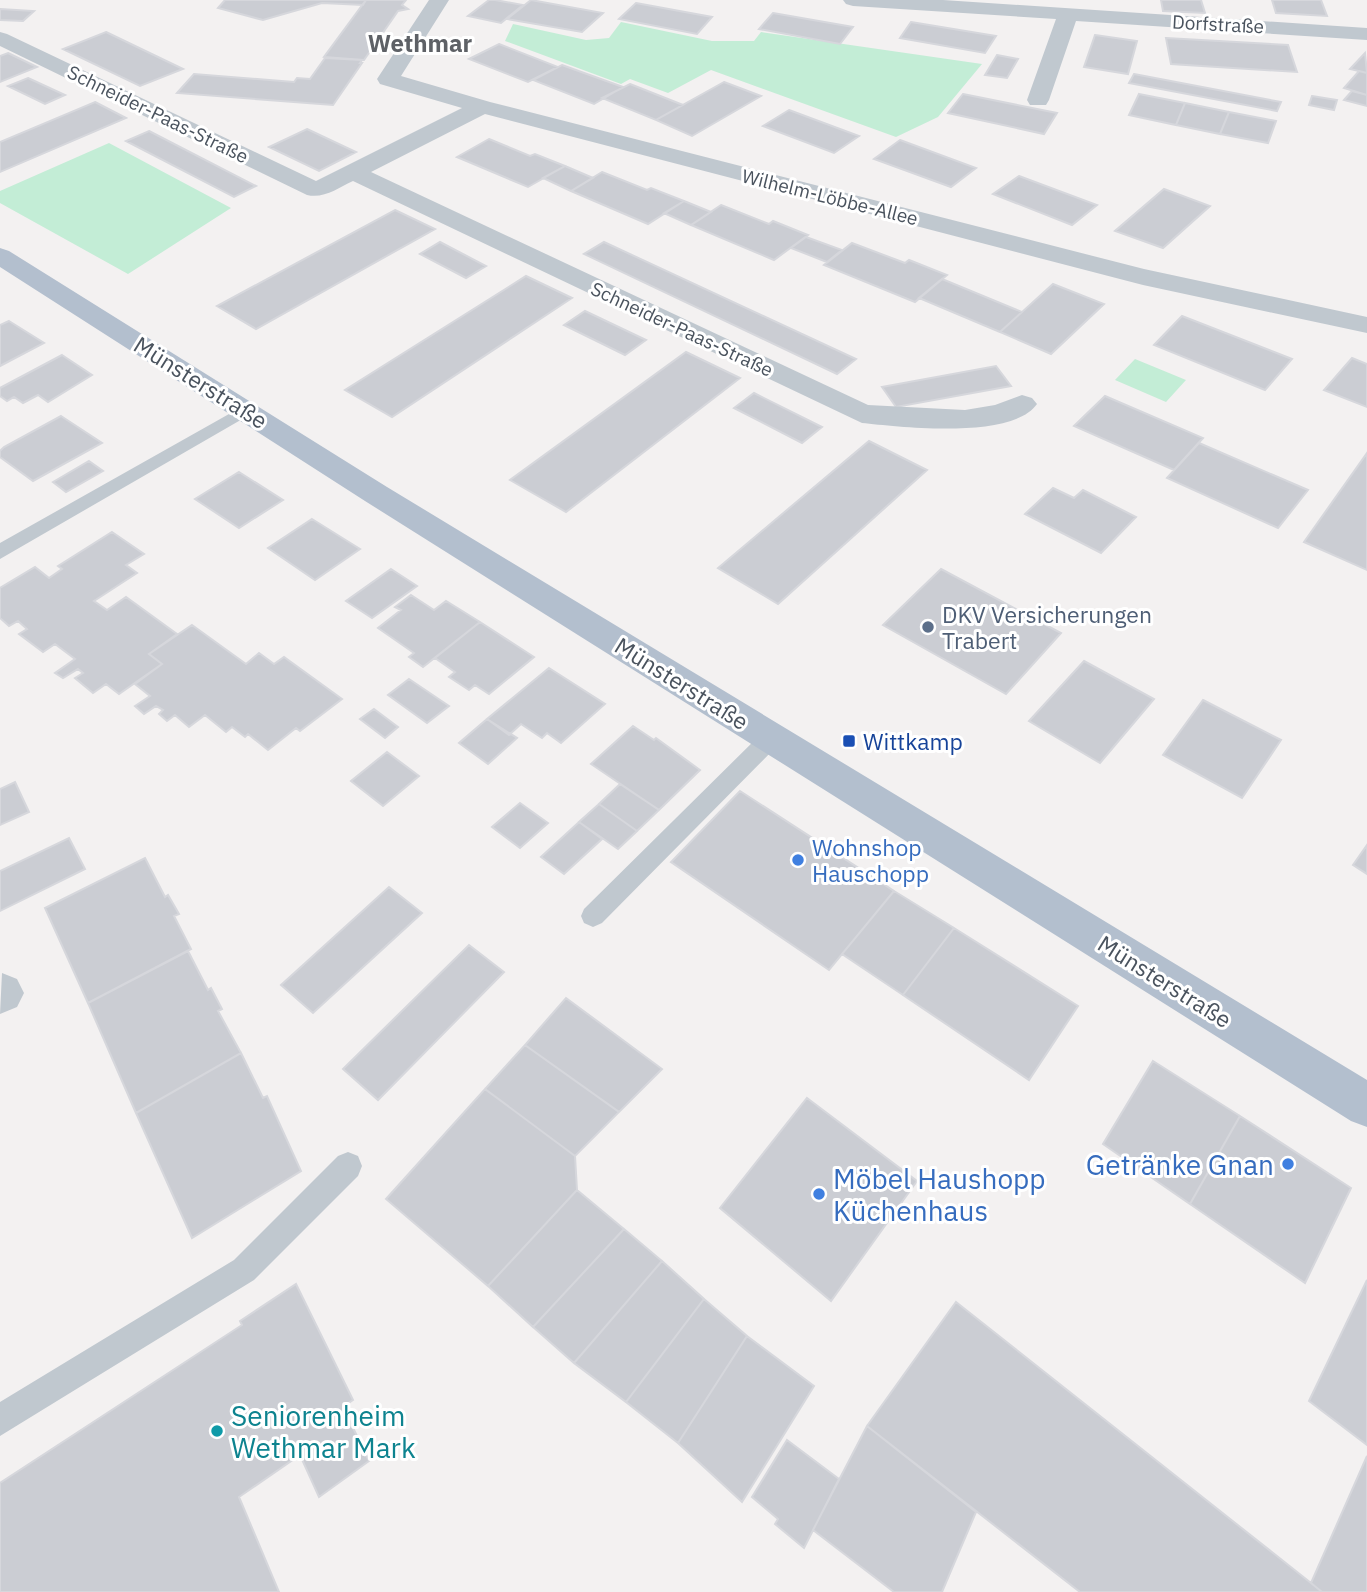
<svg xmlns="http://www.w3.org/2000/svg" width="1367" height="1592" viewBox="0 0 1367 1592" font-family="'IBM Plex Sans',sans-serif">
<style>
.green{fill:#c3edd6}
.building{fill:#cbcdd3;stroke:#d6d7dc;stroke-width:2}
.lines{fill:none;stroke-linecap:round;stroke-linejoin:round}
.lane{fill:#c0c8cf;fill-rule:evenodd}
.street{fill:#c0c8cf;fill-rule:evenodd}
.primary{fill:#b3bfce;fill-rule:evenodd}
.service-dot{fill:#5c6f8a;stroke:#fff;stroke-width:2.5}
.transit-dot{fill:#1a4fb4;stroke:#fff;stroke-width:2.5}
.shop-dot{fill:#3f7fe0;stroke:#fff;stroke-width:2.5}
.culture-dot{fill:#0f9aa8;stroke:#fff;stroke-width:2.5}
.labels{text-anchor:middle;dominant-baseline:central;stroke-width:6;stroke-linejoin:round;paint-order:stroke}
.far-street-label{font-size:19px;fill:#4a535e;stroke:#fff}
.street-label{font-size:23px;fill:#4a535e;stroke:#fff}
.service-label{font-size:23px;fill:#4e5e75;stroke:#fff;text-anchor:start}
.transit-label{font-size:23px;fill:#164399;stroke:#fff;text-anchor:start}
.shop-label{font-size:23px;fill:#366cbe;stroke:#fff;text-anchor:start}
.far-district-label{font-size:24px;font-weight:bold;fill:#5e6166;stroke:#fff}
.near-shop-label{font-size:28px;fill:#366cbe;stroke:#fff;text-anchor:end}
.near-culture-label{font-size:28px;fill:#0d838f;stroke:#fff;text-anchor:start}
</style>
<rect width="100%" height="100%" fill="#f3f1f1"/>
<path class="green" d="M 621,22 L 712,41 L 754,41 L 761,32 L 982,64 L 938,117 L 896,137 L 711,70 L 668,93 L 630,79 L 621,84 L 505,41 L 513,24 L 586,40 L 609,38 Z
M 109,143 L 231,208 L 128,274 L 0,203 L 0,191 Z
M 1135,359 L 1186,380 L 1166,402 L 1115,380 Z"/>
<path class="building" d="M 225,0 L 366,0 L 363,5 L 322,3 L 263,20 L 218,8 Z
M 366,0 L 406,0 L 402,5 L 408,9 L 398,11 L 364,60 L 324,57 Z
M 489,0 L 495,0 L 523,5 L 501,23 L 468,16 Z
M 531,0 L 603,13 L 582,32 L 507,19 Z
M 1161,0 L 1201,0 L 1205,13 L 1163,11 Z
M 1272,0 L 1321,0 L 1327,16 L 1276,13 Z
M 636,3 L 712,17 L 697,34 L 619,19 Z
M 0,9 L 34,11 L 23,21 L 0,20 Z
M 773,13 L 853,27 L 840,44 L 759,29 Z
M 911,22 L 996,36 L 985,53 L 900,38 Z
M 106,32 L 183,69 L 140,86 L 63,49 Z
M 1095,35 L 1137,41 L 1128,74 L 1084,67 Z
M 1166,38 L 1288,45 L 1297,72 L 1171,64 Z
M 499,44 L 558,67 L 528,82 L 469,59 Z
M 8,53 L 37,67 L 0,82 L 0,56 Z
M 1365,53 L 1367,73 L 1350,69 Z
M 997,55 L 1018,59 L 1007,78 L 985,75 Z
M 325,58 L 362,60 L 360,63 L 362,63 L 333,105 L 177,93 L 194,74 L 294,82 L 297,78 L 310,79 Z
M 562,65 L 623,87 L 594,104 L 533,80 Z
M 1359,71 L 1367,73 L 1367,95 L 1344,88 Z
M 1134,74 L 1281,102 L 1277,111 L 1129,83 Z
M 28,78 L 65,95 L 45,104 L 8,86 Z
M 724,82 L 761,96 L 692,136 L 656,120 Z
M 630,84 L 683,105 L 656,120 L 602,98 Z
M 1352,91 L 1367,95 L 1367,106 L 1344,100 Z
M 963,94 L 1057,113 L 1044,134 L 948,113 Z
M 1139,94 L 1185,103 L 1176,125 L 1129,115 Z
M 1312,96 L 1337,100 L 1334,110 L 1309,105 Z
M 95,102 L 126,118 L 0,172 L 0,142 Z
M 1185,103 L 1229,112 L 1220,134 L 1176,125 Z
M 789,110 L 859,136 L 834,153 L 763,126 Z
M 1229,112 L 1276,121 L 1268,143 L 1220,134 Z
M 307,129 L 356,152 L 319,171 L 269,147 Z
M 149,131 L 256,186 L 234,197 L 126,141 Z
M 489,139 L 530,156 L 535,154 L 565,166 L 528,187 L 457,157 Z
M 900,140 L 976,168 L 951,187 L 874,159 Z
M 565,166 L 593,178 L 571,191 L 543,178 Z
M 602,172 L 647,190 L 651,188 L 684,201 L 648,224 L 571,191 Z
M 1019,176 L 1097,205 L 1072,225 L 993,194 Z
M 1164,189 L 1210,206 L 1163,248 L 1115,231 Z
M 684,201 L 711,212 L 691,225 L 664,213 Z
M 721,205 L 769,224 L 773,221 L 808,235 L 774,260 L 691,225 Z
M 395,210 L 435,229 L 256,329 L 217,306 Z
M 806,237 L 842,250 L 827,262 L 791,248 Z
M 440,242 L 486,266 L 466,278 L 420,254 Z
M 604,242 L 856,359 L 837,374 L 584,254 Z
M 852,243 L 905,263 L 909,260 L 947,275 L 915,302 L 824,265 Z
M 526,276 L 572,298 L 392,417 L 345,390 Z
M 942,279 L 1022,312 L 1000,332 L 919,298 Z
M 1053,284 L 1104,304 L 1051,354 L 1000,332 Z
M 585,311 L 646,340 L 625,355 L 564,325 Z
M 1182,316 L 1292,359 L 1265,390 L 1154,345 Z
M 9,321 L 44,343 L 0,366 L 0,325 Z
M 686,352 L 740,378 L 566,512 L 510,480 Z
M 62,355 L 92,375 L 48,402 L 38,395 L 23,403 L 14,397 L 7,401 L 0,396 L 0,388 Z
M 1352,358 L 1367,364 L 1367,407 L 1324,390 Z
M 996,366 L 1011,386 L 896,407 L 882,387 Z
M 754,393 L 822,427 L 802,443 L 734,408 Z
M 1105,396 L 1203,438 L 1174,470 L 1074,426 Z
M 61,416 L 102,443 L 33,481 L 0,457 L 0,451 L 4,447 Z
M 869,441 L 927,470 L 778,604 L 718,568 Z
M 1199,443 L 1308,490 L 1278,528 L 1167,478 Z
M 1367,453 L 1367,570 L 1304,542 Z
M 89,461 L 103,471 L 66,492 L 53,482 Z
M 239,472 L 283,500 L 239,528 L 195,499 Z
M 1053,488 L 1074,498 L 1083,490 L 1136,517 L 1101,553 L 1025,514 Z
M 312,519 L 360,549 L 315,580 L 268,548 Z
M 112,532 L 144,554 L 126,565 L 137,573 L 94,601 L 107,610 L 126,597 L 177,634 L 149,654 L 162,664 L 119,694 L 106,684 L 93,693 L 75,678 L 83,673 L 78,669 L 63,678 L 55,673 L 75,659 L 55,644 L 43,652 L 19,634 L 27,629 L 18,621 L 9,626 L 0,618 L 0,588 L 35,567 L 49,578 L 62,569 L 58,566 Z
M 391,569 L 417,586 L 372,618 L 346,601 Z
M 941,569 L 1061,633 L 1006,694 L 883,625 Z
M 411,595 L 434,610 L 446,601 L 480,622 L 423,667 L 409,657 L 414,653 L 378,628 L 401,610 L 395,607 Z
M 480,622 L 534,657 L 489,694 L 475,685 L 469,690 L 449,677 L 455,672 L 435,658 Z
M 192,625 L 246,664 L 259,653 L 274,664 L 284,657 L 342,699 L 300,731 L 296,728 L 268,750 L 248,734 L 245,737 L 232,727 L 226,732 L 205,715 L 189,727 L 175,715 L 167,721 L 159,714 L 163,710 L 156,706 L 144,714 L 135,706 L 150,696 L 135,684 L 162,664 L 149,654 Z
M 1084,661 L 1154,699 L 1100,763 L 1029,721 Z
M 549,668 L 605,704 L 561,743 L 547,733 L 542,738 L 521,724 L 509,735 L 487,719 Z
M 409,679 L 449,706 L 427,723 L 388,695 Z
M 1203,700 L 1281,740 L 1242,798 L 1163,755 Z
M 374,709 L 398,727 L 385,738 L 360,719 Z
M 487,719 L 517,738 L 488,764 L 459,743 Z
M 633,726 L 654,740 L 656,738 L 700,770 L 659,810 L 591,764 Z
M 387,752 L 419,776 L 383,806 L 351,781 Z
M 15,782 L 29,812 L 0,825 L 0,789 Z
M 620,784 L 659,810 L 637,831 L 599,804 Z
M 740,791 L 894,891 L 829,970 L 671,862 Z
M 520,803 L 548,823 L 520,848 L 492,827 Z
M 599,804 L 637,831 L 618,849 L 579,822 Z
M 579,822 L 602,839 L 564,874 L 541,857 Z
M 69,838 L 85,869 L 0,911 L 0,871 Z
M 1367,845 L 1367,874 L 1353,865 Z
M 145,858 L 165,897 L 168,895 L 179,914 L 174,916 L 191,949 L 88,1003 L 45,908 Z
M 389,887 L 422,913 L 313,1013 L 281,985 Z
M 894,891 L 954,928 L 903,995 L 842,954 Z
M 954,928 L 1078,1006 L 1029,1080 L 903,995 Z
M 469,945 L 504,972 L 378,1100 L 343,1069 Z
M 188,951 L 208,990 L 211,988 L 222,1009 L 218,1011 L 241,1053 L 136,1113 L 88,1003 Z
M 566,998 L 662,1069 L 619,1112 L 525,1045 Z
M 525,1045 L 619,1112 L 575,1156 L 485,1089 Z
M 241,1053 L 263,1098 L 267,1096 L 301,1171 L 192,1238 L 136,1113 Z
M 1153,1061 L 1240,1116 L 1190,1204 L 1103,1144 Z
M 485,1089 L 575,1156 L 577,1190 L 488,1286 L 386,1199 Z
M 807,1098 L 917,1181 L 831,1301 L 720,1208 Z
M 1240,1116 L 1351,1188 L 1305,1283 L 1190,1204 Z
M 577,1190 L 624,1229 L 533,1327 L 488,1286 Z
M 624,1229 L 662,1261 L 574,1363 L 533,1327 Z
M 662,1261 L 704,1299 L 626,1402 L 574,1363 Z
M 1367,1280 L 1367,1445 L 1309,1401 Z
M 296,1284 L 353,1400 L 343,1407 L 369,1461 L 319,1497 L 300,1455 L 239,1497 L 279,1592 L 0,1592 L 0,1483 L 242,1325 L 240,1321 Z
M 704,1299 L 747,1336 L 678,1443 L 626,1402 Z
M 956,1302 L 1311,1583 L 1322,1592 L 1080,1592 L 867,1426 Z
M 747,1336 L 814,1386 L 742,1502 L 678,1443 Z
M 867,1426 L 976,1512 L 942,1592 L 894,1592 L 813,1530 Z
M 787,1440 L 839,1479 L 804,1548 L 775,1524 L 778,1519 L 752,1497 Z
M 1367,1456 L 1367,1592 L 1322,1592 L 1311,1583 Z"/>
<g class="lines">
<path class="lane" d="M 245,405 L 254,410 L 251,414 L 0,559 L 0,543 Z
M 771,729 L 779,732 L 782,738 L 779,744 L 602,923 L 593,927 L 584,923 L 581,916 L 584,909 L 763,732 Z
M 348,1152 L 358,1156 L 362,1166 L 358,1176 L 254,1280 L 0,1436 L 0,1402 L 234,1260 L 338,1156 Z"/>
<path class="street" d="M 429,0 L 449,0 L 401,76 L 490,102 L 1144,269 L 1367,317 L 1367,333 L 1143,285 L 485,114 L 371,172 L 868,405 L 965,410 L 995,405 L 1022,395 L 1032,398 L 1037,404 C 1012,440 901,427 862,423 L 353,181 C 338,188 324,199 307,195 L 0,46 L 0,32 L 7,34 L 316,181 L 462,108 L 380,84 L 377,79 Z
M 843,0 L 943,0 L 1367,28 L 1367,40 L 1076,21 L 1049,100 L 1046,105 L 1030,105 L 1027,100 L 1056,19 L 853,6 L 846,4 Z
M 2,973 L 17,979 L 24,993 L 17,1007 L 0,1014 Z"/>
<path class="primary" d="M 0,248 L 9,251 L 387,487 L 1367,1080 L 1367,1127 L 1351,1121 L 365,501 L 0,267 Z"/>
</g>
<circle class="service-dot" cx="928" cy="627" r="7"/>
<rect class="transit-dot" x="842" y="734" width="14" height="14" rx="3.5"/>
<g class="shop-dot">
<circle cx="798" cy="860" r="7"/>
<circle cx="1288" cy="1164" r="7"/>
<circle cx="819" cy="1194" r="7"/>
</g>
<circle class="culture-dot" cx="217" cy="1431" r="7"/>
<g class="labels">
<g class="far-street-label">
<text transform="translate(1218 24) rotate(3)">Dorfstraße</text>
<text transform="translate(158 114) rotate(26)">Schneider-Paas-Straße</text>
<text transform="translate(830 197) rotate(14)">Wilhelm-Löbbe-Allee</text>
<text transform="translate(682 329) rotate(25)">Schneider-Paas-Straße</text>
</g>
<g class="street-label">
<text transform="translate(201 382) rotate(32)">Münsterstraße</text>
<text transform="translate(682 683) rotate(32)">Münsterstraße</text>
<text transform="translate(1165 981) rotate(32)">Münsterstraße</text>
</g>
<g class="service-label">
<text x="942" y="614">DKV Versicherungen<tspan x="942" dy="26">Trabert</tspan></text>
</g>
<g class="transit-label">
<text x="863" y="741">Wittkamp</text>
</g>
<g class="shop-label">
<text x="812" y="847">Wohnshop<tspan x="812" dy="26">Hauschopp</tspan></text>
</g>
<g class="far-district-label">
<text x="420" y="43">Wethmar</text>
</g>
<g class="near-shop-label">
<text x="1274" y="1164">Getränke Gnan</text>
<text x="833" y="1178" text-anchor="start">Möbel Haushopp<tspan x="833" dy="32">Küchenhaus</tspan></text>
</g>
<g class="near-culture-label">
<text x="231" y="1415">Seniorenheim<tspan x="231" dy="32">Wethmar Mark</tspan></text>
</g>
</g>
</svg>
